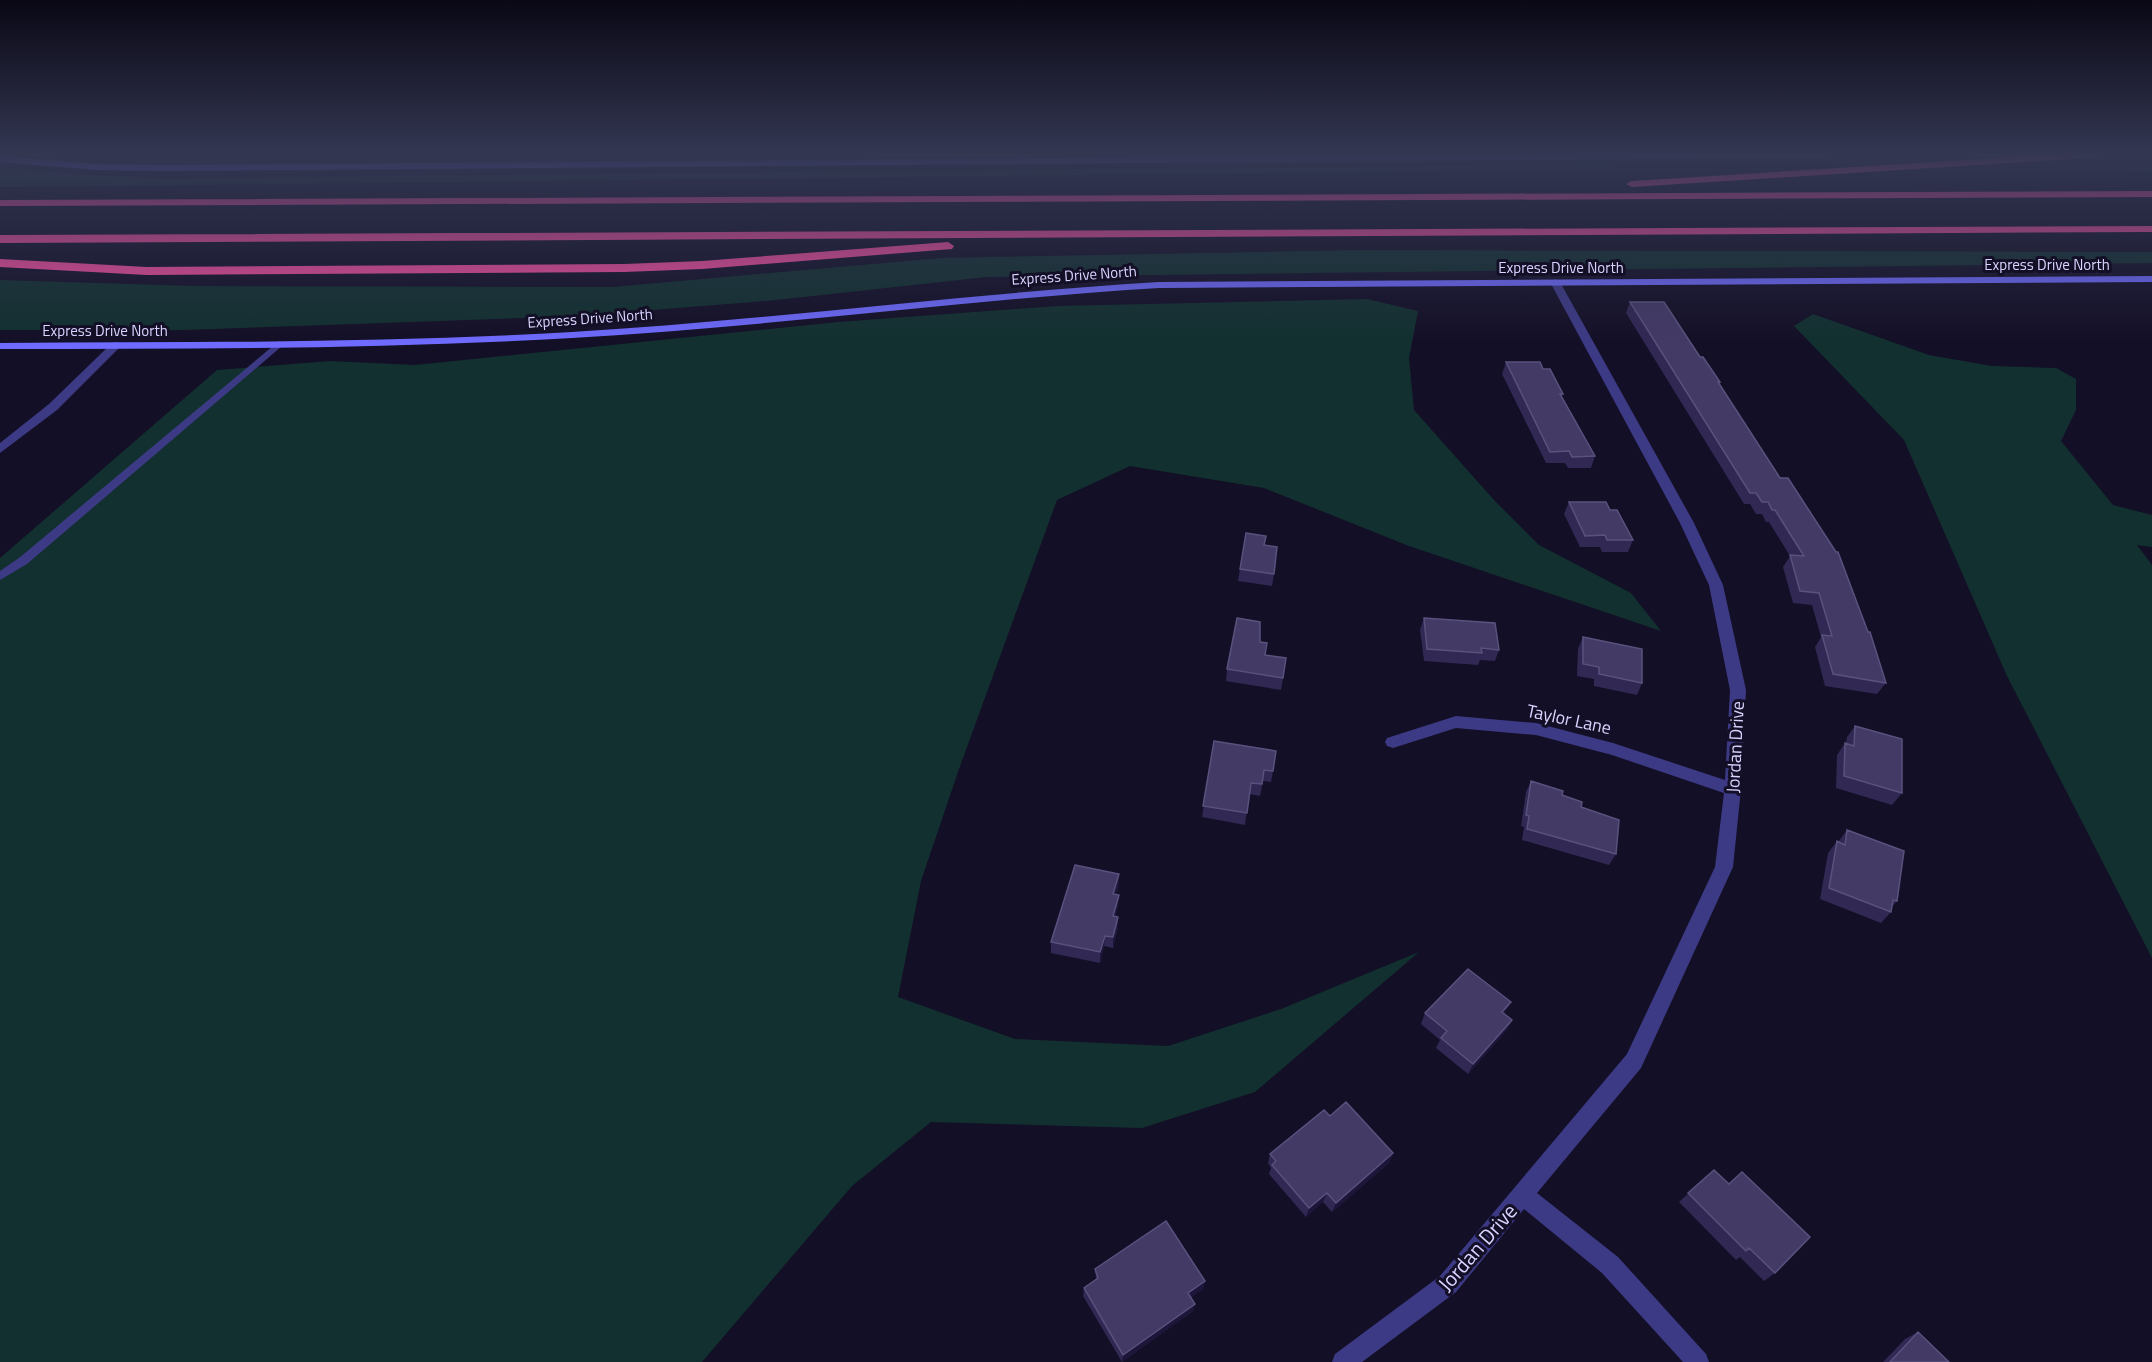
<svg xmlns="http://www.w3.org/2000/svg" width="2152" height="1362" viewBox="0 0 2152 1362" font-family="'Titillium Web',sans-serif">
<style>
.green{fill:#12302f}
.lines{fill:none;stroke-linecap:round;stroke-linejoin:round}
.lane{fill:#3d3a85;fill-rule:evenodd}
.street{fill:#3d3a85;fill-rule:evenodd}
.secondary{fill:#6f6bff;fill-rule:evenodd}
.highway{fill:#ff4fa3;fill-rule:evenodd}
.wall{fill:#312854}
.shaded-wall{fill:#1d163a}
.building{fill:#433a66;stroke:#5a527e;stroke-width:1.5}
.labels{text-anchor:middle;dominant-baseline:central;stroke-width:6;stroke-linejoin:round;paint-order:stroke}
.far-street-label{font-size:15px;fill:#d9d4ff;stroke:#130f26}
.street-label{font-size:18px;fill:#d9d4ff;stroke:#130f26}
.near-street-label{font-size:21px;fill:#d9d4ff;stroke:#130f26}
</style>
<rect width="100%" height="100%" fill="#130f26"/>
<path class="green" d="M 147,153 L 366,153 L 215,158 Z
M 1608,164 L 1614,169 L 0,187 L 0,168 L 108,176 L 170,178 Z
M 2044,167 L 2152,167 L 2152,172 Z
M 1358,250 L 2152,252 L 2152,263 L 987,277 L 776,300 L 579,316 L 185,330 L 0,330 L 0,280 L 194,286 L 612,287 L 941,258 Z
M 1367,299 L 1418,311 L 1409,358 L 1414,410 L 1494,500 L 1539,545 L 1631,593 L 1661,631 L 1409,546 L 1264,488 L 1130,466 L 1057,500 L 959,769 L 921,881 L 898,997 L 1015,1039 L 1168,1046 L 1281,1009 L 1419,952 L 1255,1092 L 1142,1128 L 931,1122 L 852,1186 L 702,1362 L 0,1362 L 0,558 L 217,370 L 330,361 L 415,365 L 838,322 L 1057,306 Z
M 1813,314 L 1929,355 L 1992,366 L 2056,368 L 2076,379 L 2076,410 L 2061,441 L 2113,505 L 2152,515 L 2152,547 L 2137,545 L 2152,565 L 2152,958 L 2007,676 L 1904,440 L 1794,326 Z"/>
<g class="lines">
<path class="lane" d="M 52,153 L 60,153 L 41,165 L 34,163 Z
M 1018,153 L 1026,153 L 1024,163 L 1017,161 Z
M 279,341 L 283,344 L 282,346 L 27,564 L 0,580 L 0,571 L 19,558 Z"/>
<path class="street" d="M 507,153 L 516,153 L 512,156 Z
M 1555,279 L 1560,282 L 1694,523 L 1723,585 L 1746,690 L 1741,789 L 1733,867 L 1641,1068 L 1537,1193 L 1618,1257 L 1706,1354 L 1709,1362 L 1683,1362 L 1602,1273 L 1524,1209 L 1456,1292 L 1362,1362 L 1332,1362 L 1335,1354 L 1440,1276 L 1627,1054 L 1715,867 L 1724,793 L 1612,755 L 1536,735 L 1456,728 L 1393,748 L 1387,746 L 1385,742 L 1387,738 L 1456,716 L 1536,723 L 1613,743 L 1725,780 L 1730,690 L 1709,585 L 1680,523 L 1550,282 Z
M 116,342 L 120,343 L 120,347 L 57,410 L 0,453 L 0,443 L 49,404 L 112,343 Z"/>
<path class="secondary" d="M 1698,153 L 2152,153 L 2152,157 L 1842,157 L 166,171 L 97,170 L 0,162 L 0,156 L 97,164 L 166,165 Z
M 2152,276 L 2152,282 L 1159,288 C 963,300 768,327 572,338 C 381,349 191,349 0,349 L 0,343 C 191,342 381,343 572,332 C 768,320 963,294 1159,282 Z"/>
<path class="highway" d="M 2076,153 L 2106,154 L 2101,157 L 1632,187 L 1626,184 L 1632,181 Z
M 2152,191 L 2152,197 L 0,206 L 0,200 Z
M 2152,226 L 2152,232 L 0,243 L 0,235 Z
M 948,242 L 954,246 L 952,249 L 702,269 L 624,272 L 147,275 L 0,267 L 0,259 L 147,267 L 624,264 L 702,261 Z"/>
</g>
<path class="wall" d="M 1630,302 L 1700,357 L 1720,382 L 1719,385 L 1886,683 L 1877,694 L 1825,686 L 1815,647 L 1821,637 L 1812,605 L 1793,603 L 1783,567 L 1790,556 L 1769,522 L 1766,522 L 1762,514 L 1756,514 L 1750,504 L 1744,504 L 1626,313 Z
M 1506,362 L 1543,369 L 1563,394 L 1562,396 L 1595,456 L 1591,468 L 1568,468 L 1565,463 L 1546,463 L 1502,374 Z
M 1569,502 L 1610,510 L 1633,540 L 1628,552 L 1602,552 L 1600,547 L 1580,547 L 1564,514 Z
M 1264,545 L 1274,574 L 1272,586 L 1238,581 L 1240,569 Z
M 1424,618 L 1499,650 L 1495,661 L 1480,660 L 1478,665 L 1424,661 L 1420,630 Z
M 1583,637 L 1642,683 L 1637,695 L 1594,686 L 1594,679 L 1577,676 L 1578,649 Z
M 1260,642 L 1265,655 L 1283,678 L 1281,690 L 1226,681 L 1227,669 Z
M 1855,726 L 1902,793 L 1892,805 L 1836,788 L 1837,755 L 1845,743 L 1846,743 L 1847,737 Z
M 1214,741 L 1273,771 L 1271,782 L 1263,781 L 1260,796 L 1249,794 L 1245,825 L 1202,817 Z
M 1531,781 L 1562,795 L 1581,807 L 1616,854 L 1609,865 L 1522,840 L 1524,827 L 1521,826 L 1526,792 Z
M 1847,830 L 1897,901 L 1892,907 L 1891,912 L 1881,923 L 1820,899 L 1828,853 L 1837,841 L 1838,842 Z
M 1119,886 L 1116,895 L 1118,906 L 1115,917 L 1118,917 L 1118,928 L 1113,948 L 1104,946 L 1100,963 L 1051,953 L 1051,942 Z
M 1425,1013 L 1505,1014 L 1512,1020 L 1507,1030 L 1468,1074 L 1436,1048 L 1440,1040 L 1421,1024 Z
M 1330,1116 L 1393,1153 L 1389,1163 L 1332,1212 L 1323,1202 L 1306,1217 L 1269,1174 L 1271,1168 L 1268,1163 L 1270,1154 Z
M 1714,1170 L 1775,1273 L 1764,1281 L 1740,1257 L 1736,1260 L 1679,1202 Z
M 1095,1269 L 1205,1281 L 1203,1289 L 1191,1297 L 1195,1304 L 1193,1311 L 1122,1362 L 1083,1296 L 1084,1288 L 1096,1279 Z
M 1918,1332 L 1949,1362 L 1883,1362 L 1905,1339 Z"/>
<path class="shaded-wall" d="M 1119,874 L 1119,886 L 1113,905 L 1113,894 Z
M 1119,895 L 1118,906 L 1112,927 L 1113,916 Z
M 1118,917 L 1118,928 L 1113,948 L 1113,937 Z
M 1105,936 L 1104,946 L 1100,963 L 1100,952 Z
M 1511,1002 L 1505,1013 L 1497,1022 L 1502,1012 Z
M 1512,1020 L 1507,1030 L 1468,1074 L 1473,1064 Z
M 1393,1153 L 1389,1163 L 1332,1212 L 1336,1203 Z
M 1327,1193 L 1323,1202 L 1306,1217 L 1309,1208 Z
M 1205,1281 L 1203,1289 L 1187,1301 L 1188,1293 Z
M 1195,1304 L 1193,1311 L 1122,1362 L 1123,1355 Z"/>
<path class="building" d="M 1630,302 L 1664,302 L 1700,357 L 1703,357 L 1720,382 L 1718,382 L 1780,478 L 1788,478 L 1836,552 L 1838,552 L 1868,632 L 1870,632 L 1886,683 L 1833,674 L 1822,635 L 1832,636 L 1819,593 L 1800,591 L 1790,555 L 1804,556 L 1775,510 L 1772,510 L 1768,502 L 1762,502 L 1756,493 L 1750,493 Z
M 1506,362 L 1540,362 L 1543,369 L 1550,369 L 1563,394 L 1560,394 L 1595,456 L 1572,457 L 1569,451 L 1550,452 Z
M 1569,502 L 1606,502 L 1610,510 L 1617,510 L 1633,540 L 1607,540 L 1605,535 L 1585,536 Z
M 1246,533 L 1266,536 L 1264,545 L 1277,547 L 1274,574 L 1240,569 Z
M 1237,618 L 1260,622 L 1260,642 L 1267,643 L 1265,655 L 1286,658 L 1283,678 L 1227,669 Z
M 1424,618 L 1495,623 L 1499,650 L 1481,648 L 1482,653 L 1427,649 Z
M 1583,637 L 1642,649 L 1642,683 L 1599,674 L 1599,667 L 1583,664 Z
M 1855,726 L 1902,739 L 1902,793 L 1844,776 L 1845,743 L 1854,746 Z
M 1214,741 L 1276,751 L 1273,771 L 1264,770 L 1262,784 L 1251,783 L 1247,813 L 1203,806 Z
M 1531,781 L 1563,791 L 1562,795 L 1582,802 L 1581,807 L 1619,820 L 1616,854 L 1527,829 L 1529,816 L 1526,815 Z
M 1847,830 L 1904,851 L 1897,901 L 1893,900 L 1891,912 L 1829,888 L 1837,841 L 1845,845 Z
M 1075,865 L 1119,874 L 1113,894 L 1119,895 L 1113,916 L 1118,917 L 1113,937 L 1105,936 L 1100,952 L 1051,942 Z
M 1468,969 L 1511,1002 L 1502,1012 L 1512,1020 L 1473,1064 L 1441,1038 L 1447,1031 L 1425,1013 Z
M 1346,1102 L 1393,1153 L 1336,1203 L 1327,1193 L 1309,1208 L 1272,1165 L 1276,1161 L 1270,1154 L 1324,1110 L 1330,1116 Z
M 1714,1170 L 1729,1184 L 1742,1172 L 1810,1237 L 1775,1273 L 1749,1248 L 1746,1251 L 1688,1193 Z
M 1166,1221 L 1205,1281 L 1188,1293 L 1195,1304 L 1123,1355 L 1084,1288 L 1098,1278 L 1095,1269 Z
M 1918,1332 L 1949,1362 L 1890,1362 Z"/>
<linearGradient id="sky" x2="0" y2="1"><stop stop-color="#0a0815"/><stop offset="0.45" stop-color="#333752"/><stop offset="1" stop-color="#333752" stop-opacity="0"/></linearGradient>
<rect width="2152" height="343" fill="url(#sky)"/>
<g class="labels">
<g class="far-street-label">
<text x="2047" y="264">Express Drive North</text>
<text x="1561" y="267">Express Drive North</text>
<text transform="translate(1074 275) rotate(-4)">Express Drive North</text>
<text transform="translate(590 318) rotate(-4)">Express Drive North</text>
<text x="105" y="330">Express Drive North</text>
</g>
<g class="street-label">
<text transform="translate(1569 719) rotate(12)">Taylor Lane</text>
<text transform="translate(1735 747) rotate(-87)">Jordan Drive</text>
</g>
<g class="near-street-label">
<text transform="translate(1477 1247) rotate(-49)">Jordan Drive</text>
</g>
</g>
</svg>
